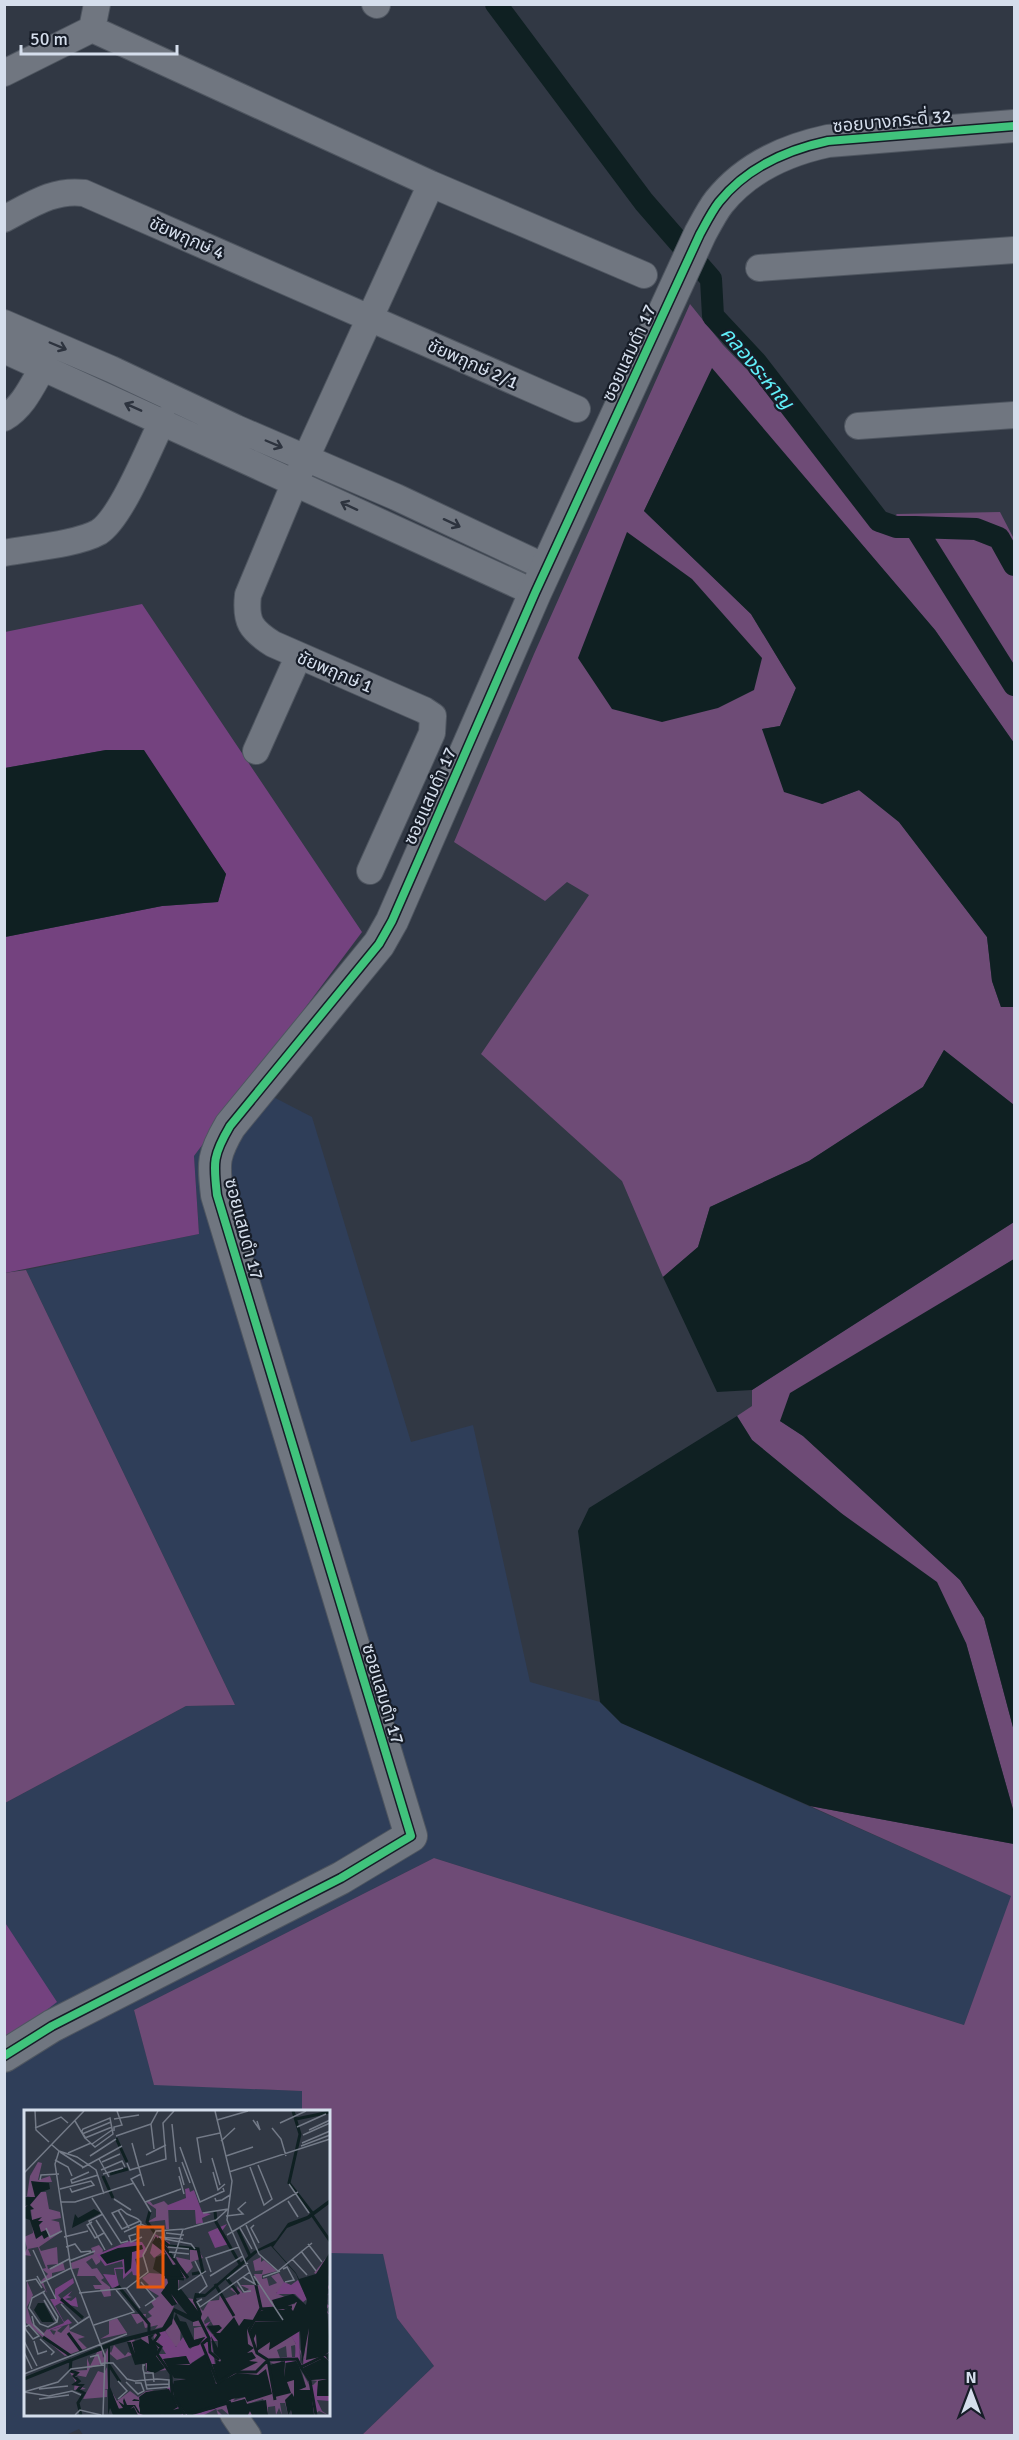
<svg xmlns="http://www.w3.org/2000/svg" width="1019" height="2440" viewBox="0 0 1019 2440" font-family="Signika,'Noto Sans Thai',sans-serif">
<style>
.built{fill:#2f3e59}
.green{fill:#6e4b76}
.forest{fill:#74427f}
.water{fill:#0f2022}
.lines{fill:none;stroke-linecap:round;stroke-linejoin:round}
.canal{stroke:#0f2022;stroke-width:22}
.minor-casing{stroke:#4f5660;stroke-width:28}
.tertiary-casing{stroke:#4f5660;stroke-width:34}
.minor{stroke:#707680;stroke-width:26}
.tertiary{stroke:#707680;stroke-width:32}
.cycleway-casing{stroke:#171d28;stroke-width:11}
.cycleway{stroke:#40c37c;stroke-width:8}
.oneway{stroke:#2d333e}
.labels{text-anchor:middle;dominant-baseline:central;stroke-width:4.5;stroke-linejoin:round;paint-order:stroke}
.street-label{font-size:18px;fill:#d5deec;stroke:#171d28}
.water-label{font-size:20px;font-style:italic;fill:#60eff9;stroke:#171d28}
.inset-river{fill:none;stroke:#0f2022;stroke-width:3}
.inset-road{fill:none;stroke:#737a87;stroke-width:1.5}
.view{fill:#e8590c;fill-opacity:0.15;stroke:#e8590c;stroke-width:3}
.inset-edge{fill:none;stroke:#d5deec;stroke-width:3}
</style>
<rect width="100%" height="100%" fill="#313844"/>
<path class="built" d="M 248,1084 L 312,1117 L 411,1442 L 473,1425 L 530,1682 L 600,1702 L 621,1723 L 1012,1896 L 964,2025 L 434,1858 L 134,2010 L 154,2084 L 302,2091 L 302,2111 L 26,2112 L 26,2414 L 328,2414 L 329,2253 L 383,2253 L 397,2318 L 434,2366 L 362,2435 L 84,2436 L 79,2429 L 66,2435 L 5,2436 L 5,1803 L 186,1706 L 235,1705 L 26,1270 L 199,1234 L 194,1156 Z"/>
<path class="green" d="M 690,304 L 723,345 L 757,380 L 877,532 L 897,514 L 1000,512 L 1014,539 L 1014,743 L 935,630 L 712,370 L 644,511 L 751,614 L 796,688 L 780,726 L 762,729 L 822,804 L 859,790 L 899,822 L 987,937 L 992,981 L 1001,1007 L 1014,1007 L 1014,1105 L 944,1050 L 923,1087 L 809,1161 L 710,1207 L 698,1247 L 663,1277 L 622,1181 L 481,1054 L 589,895 L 567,882 L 545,901 L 454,842 L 534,654 Z
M 1014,1222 L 1014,1259 L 979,1281 L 780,1421 L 803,1436 L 960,1580 L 984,1618 L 1014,1731 L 1014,1813 L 966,1643 L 841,1513 L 752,1440 L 737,1416 L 752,1406 L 752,1390 Z
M 26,1270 L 235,1705 L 186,1706 L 5,1803 L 4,1273 Z
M 810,1806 L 1014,1844 L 1014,2435 L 362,2435 L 434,2366 L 397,2318 L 383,2254 L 329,2253 L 328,2112 L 302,2111 L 302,2091 L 154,2085 L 134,2010 L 434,1858 L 964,2025 L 1011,1896 Z"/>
<path class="forest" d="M 142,604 L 362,932 L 194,1156 L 199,1234 L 5,1273 L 5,937 L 162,906 L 218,902 L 226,874 L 184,813 L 106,750 L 5,768 L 5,632 Z
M 4,1921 L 57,2002 L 5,2042 L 4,2042 Z"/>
<path class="water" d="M 712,368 L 935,630 L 1014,743 L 1014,1007 L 1001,1007 L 992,981 L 987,937 L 899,822 L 859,790 L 822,804 L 784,792 L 762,729 L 780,726 L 796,688 L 751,614 L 644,511 Z
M 627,532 L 692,579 L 762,658 L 754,690 L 718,708 L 662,722 L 612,709 L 578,658 Z
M 106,750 L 144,750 L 226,874 L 218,902 L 162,906 L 5,937 L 5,768 Z
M 944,1050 L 1014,1105 L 1014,1222 L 752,1390 L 717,1392 L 663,1277 L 698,1247 L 710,1207 L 809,1161 L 923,1087 Z
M 1014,1259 L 1014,1731 L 984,1618 L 960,1580 L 803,1436 L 780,1421 L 790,1393 Z
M 737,1416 L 752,1440 L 841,1513 L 937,1582 L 966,1643 L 1014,1813 L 1014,1844 L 810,1806 L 621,1723 L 600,1702 L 578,1531 L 589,1508 Z"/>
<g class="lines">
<path class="canal" d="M 496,4 L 644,202 L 711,279 L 713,316 L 756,362 L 879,521 L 896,527 L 915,527 L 1014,685
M 915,527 L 976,529 L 999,538 L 1014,565"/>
<defs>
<path id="minor" d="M 375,4 L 377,5
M 92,29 L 431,184 L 644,275
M 92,29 L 97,4
M 4,73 L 92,29
M 4,219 C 31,205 54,189 84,193 L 577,409
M 759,268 L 1014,250
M 4,323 L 111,369 L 236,428 L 396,497 L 547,568
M 4,350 L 535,593
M 4,418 C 23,407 32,386 43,367
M 858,426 L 1014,415
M 4,553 C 30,548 78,544 99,532 C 122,517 149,447 163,420
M 256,751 L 298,657
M 370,871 L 432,733 L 433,716 L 424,710 L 273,644 C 251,630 245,622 248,595 L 295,482 L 431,184
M 233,2414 L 248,2436"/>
<path id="tertiary" d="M 4,2056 L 52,2026 L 341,1878 L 411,1836 L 217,1195 C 213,1162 213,1155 230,1126 L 379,944 L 392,921 L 535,593 L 700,234 C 706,223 712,211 719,202 C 747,167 786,150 828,141 L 1014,126"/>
</defs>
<use href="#minor" class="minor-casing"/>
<use href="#tertiary" class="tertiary-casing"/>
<use href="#minor" class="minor"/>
<use href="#tertiary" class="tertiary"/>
<defs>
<path id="cycleway" d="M 4,2056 L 52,2026 L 341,1878 L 411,1836 L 217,1195 C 213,1162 213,1155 230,1126 L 379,944 L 392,921 L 535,593 L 700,234 C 706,223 712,211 719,202 C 747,167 786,150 828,141 L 1014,126"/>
</defs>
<use href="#cycleway" class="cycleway-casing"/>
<use href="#cycleway" class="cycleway"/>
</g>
<defs><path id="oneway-shaft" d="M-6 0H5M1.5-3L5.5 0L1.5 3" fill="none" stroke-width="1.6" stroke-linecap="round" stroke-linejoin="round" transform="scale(1.5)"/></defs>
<g class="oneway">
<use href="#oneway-shaft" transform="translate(58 346) rotate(23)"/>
<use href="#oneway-shaft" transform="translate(133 407) rotate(-156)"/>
<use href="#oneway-shaft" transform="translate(274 444) rotate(23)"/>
<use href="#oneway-shaft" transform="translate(349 506) rotate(-155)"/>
<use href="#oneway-shaft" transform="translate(452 523) rotate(25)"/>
</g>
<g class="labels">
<g class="street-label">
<text transform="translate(892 121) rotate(-5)">ซอยบางกระดี่ 32</text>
<text transform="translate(187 238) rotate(24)">ชัยพฤกษ์ 4</text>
<text transform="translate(629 353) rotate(-65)">ซอยแสมดำ 17</text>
<text transform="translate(473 364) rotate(24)">ชัยพฤกษ์ 2/1</text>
<text transform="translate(335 672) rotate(23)">ชัยพฤกษ์ 1</text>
<text transform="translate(430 796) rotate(-66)">ซอยแสมดำ 17</text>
<text transform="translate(244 1229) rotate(75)">ซอยแสมดำ 17</text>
<text transform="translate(383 1694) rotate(73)">ซอยแสมดำ 17</text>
</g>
<g class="water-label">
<text transform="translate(757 368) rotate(50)">คลองระหาญ</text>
</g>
</g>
<g transform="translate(24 2110)">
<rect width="306" height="306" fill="#313844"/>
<path d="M 14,52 L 18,53 L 14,70 L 26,66 L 28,72 L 15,72 L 17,82 L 22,82 L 25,99 L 36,102 L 37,108 L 27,110 L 35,112 L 37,122 L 15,137 L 17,141 L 33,137 L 34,154 L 23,155 L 24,159 L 39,152 L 41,160 L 28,163 L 28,167 L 19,172 L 23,183 L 16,172 L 24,164 L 18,159 L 22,158 L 14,137 L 4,139 L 7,146 L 0,145 L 3,138 L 0,127 L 9,123 L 7,100 L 0,98 L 3,92 L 7,94 L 7,87 L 0,86 L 3,86 L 6,66 ZM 125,90 L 129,95 L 140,91 L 144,95 L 145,119 L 142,119 L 141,110 L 123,112 L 132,107 L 132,99 L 122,92 ZM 131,124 L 146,133 L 143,139 L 158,161 L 152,147 L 166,150 L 166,138 L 174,139 L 179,148 L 167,152 L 169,157 L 162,165 L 158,161 L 163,168 L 155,167 L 154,181 L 166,193 L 163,188 L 169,189 L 175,203 L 174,206 L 172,208 L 173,202 L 168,193 L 167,206 L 156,188 L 166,206 L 162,203 L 148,167 L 143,168 L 154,194 L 144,187 L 150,196 L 143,212 L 142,216 L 131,219 L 134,215 L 121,218 L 119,211 L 113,214 L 107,204 L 122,204 L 121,210 L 128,206 L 124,202 L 130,197 L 127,192 L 135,186 L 122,178 L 125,175 L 118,168 L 125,163 L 139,164 L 132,152 L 141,146 L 137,143 L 130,148 L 126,143 ZM 75,135 L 79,140 L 76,152 L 72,155 L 68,148 L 62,152 L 68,159 L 73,158 L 80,168 L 77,170 L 86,177 L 87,186 L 80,187 L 76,179 L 71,179 L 69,175 L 78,175 L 71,166 L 53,166 L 55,158 L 48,159 L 47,153 L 70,144 L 67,138 ZM 237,147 L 237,152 L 240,150 L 253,161 L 238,165 L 238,169 L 243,168 L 245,176 L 253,173 L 247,166 L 255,163 L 260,172 L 259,180 L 252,183 L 261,187 L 258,197 L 263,196 L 262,186 L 264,195 L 271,194 L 268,185 L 279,201 L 288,197 L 283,194 L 284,188 L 275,170 L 284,167 L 277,172 L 282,178 L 297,166 L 290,163 L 301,149 L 306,147 L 306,157 L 302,149 L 292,164 L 299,165 L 306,158 L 300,165 L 301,170 L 306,165 L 301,172 L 306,177 L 296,188 L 306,183 L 297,191 L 299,195 L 300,193 L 306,189 L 301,193 L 306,196 L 302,199 L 306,205 L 300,201 L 291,210 L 306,216 L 291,212 L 287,215 L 306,229 L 304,231 L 300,229 L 296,241 L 300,236 L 306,235 L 297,243 L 298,246 L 306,241 L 302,246 L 306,244 L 302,249 L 306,251 L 306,275 L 305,270 L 294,271 L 295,279 L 298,274 L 306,278 L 296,280 L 294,285 L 294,275 L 288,276 L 293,271 L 287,270 L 292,269 L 284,256 L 293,268 L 288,254 L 291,251 L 284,253 L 280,248 L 279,253 L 275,238 L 280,246 L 283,220 L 274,221 L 287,218 L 287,228 L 293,224 L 304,229 L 287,217 L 287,213 L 290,208 L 266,223 L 272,234 L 272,243 L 271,235 L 267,236 L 268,247 L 263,247 L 262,236 L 253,240 L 257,251 L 254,256 L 246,252 L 245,260 L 248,253 L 247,266 L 254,263 L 247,268 L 250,280 L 263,279 L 260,266 L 261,253 L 262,272 L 268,270 L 264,253 L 270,270 L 268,255 L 273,253 L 269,256 L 272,280 L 282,277 L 278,262 L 287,278 L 291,299 L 298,301 L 304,305 L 295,301 L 290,305 L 286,289 L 274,290 L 277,305 L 273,290 L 273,305 L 267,291 L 268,305 L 264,292 L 264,305 L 261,293 L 256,293 L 258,305 L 255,298 L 252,305 L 251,296 L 244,297 L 244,305 L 242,296 L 232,299 L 233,305 L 226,299 L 242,296 L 239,289 L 223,294 L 228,305 L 224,305 L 224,299 L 211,305 L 224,298 L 221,289 L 203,294 L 205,305 L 198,299 L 193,300 L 198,305 L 194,305 L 192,298 L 206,292 L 202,286 L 184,291 L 189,297 L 186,299 L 183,291 L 172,294 L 174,302 L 170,294 L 160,297 L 161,304 L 153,291 L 169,287 L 168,282 L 159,285 L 150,285 L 150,282 L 173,280 L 172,270 L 151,270 L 164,269 L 161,259 L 149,263 L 150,268 L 148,263 L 160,257 L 164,269 L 172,269 L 175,256 L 144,257 L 146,253 L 141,253 L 141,250 L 144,250 L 147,255 L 172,253 L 182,246 L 174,254 L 180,250 L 181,252 L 184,251 L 187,254 L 183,252 L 177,256 L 177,260 L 185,255 L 174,265 L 187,259 L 189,263 L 177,268 L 191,266 L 174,273 L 174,280 L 197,270 L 197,252 L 191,249 L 199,248 L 197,244 L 193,235 L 197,244 L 207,241 L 206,227 L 211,227 L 216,217 L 203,221 L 205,225 L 196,233 L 197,225 L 188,225 L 197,218 L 190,217 L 184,206 L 180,211 L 183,223 L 181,227 L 170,230 L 170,218 L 180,216 L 169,216 L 169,212 L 177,208 L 176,198 L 179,201 L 185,191 L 195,190 L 196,184 L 200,189 L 213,184 L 206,179 L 209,177 L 214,183 L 213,176 L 219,183 L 225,179 L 216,175 L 235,175 L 230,164 L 238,164 L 239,160 L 231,161 L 229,151 ZM 298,165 L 300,171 L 284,183 L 301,174 L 284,187 L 282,179 ZM 213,267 L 221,287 L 209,291 L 215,284 L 211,284 L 206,270 ZM 189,276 L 196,287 L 171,293 L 169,281 ZM 3,171 L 9,185 L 3,197 L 8,213 L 20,223 L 23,219 L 30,225 L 32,221 L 27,220 L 39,216 L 33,221 L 37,223 L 45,214 L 46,221 L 61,227 L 54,229 L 63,238 L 41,246 L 2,213 ZM 93,208 L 103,223 L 76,229 L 85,224 L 85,211 ZM 149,208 L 153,215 L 157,211 L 156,237 L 150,236 L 141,221 ZM 137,222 L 134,231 L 138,238 L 134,243 L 143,260 L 123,262 L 117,227 L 125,225 L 132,242 L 129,223 ZM 110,228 L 116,254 L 111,244 L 93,250 L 86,244 L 84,252 L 66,258 L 62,267 L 51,265 L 56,271 L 52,274 L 62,279 L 50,280 L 51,271 L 45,261 L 63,260 L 63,248 L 66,256 L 73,242 L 78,240 L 79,248 L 84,238 L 87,243 L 90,235 L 101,246 L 104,242 L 108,244 L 107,232 L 103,231 ZM 83,257 L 84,279 L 79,280 L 83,280 L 83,287 L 59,289 L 74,261 L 80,263 ZM 130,280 L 122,283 L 133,285 L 130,297 L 149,291 L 137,296 L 137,302 L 154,297 L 157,300 L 136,305 L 153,299 L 133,304 L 122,297 L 119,305 L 107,305 L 102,298 L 87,299 L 89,284 L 93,291 L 106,281 L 114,287 L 122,281 Z" fill="#6e4b76" fill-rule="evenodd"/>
<path d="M 165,78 L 166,82 L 170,80 L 178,102 L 187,104 L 178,108 L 179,113 L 172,114 L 171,100 L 143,100 L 144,95 L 162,88 L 161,79 ZM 203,114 L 198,121 L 205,134 L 191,138 L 184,122 ZM 105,131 L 118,132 L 123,140 L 119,147 L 111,149 L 116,166 L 109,165 L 108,161 L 99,169 L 99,159 L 91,159 L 95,176 L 88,178 L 79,164 L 91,165 L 90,158 L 99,157 L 98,151 L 81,156 L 73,145 L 67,147 ZM 109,137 L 119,139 L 108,142 L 107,158 L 101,163 L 100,149 L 76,146 ZM 49,168 L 50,173 L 34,185 L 37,189 L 48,181 L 44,186 L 48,187 L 41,189 L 47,191 L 52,187 L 54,197 L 36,193 L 31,196 L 40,212 L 44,209 L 48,213 L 26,220 L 29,225 L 23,220 L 40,213 L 26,189 L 31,189 L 31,179 ZM 274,170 L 283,189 L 279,192 L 271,184 L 252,184 L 260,172 L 267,175 ZM 187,211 L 182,217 L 194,231 L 187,231 L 194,272 L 181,244 L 166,254 L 162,246 L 139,249 L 145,257 L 148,266 L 147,268 L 150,274 L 149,285 L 161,304 L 176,303 L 192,296 L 198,296 L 180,305 L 158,305 L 143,278 L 149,274 L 147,269 L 147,264 L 134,244 L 142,244 L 134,231 L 136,221 L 141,221 L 152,237 L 159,227 L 166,239 L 181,228 L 181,214 ZM 275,221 L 276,252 L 279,255 L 280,248 L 288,254 L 279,258 L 288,275 L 294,275 L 293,285 L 306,286 L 306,291 L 293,290 L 298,301 L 291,300 L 283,266 L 273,251 L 261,253 L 255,248 L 271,247 L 272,234 L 266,224 Z" fill="#74427f" fill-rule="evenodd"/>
<path d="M 7,71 L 25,73 L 26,79 L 17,82 L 6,95 L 10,99 L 6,100 L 8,110 L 18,107 L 14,111 L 19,111 L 15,115 L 17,122 L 22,120 L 25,126 L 20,129 L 18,125 L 12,129 L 6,110 L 0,108 L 0,98 L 4,95 L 0,97 L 0,87 L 11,87 ZM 306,89 L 305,94 L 285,109 L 263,118 L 249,137 L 272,163 L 275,169 L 292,164 L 306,142 L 303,198 L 306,241 L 301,245 L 306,242 L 306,252 L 301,246 L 282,250 L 285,218 L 278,255 L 276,221 L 245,240 L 246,232 L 233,241 L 232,224 L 229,230 L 226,221 L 231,212 L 259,211 L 232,209 L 235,202 L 244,198 L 259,200 L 266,197 L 269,201 L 273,192 L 259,198 L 251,197 L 248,190 L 269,184 L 282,195 L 283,190 L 272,164 L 247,136 L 235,141 L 181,187 L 172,188 L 178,204 L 176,210 L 169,212 L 150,202 L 148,214 L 141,221 L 86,236 L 86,277 L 95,299 L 99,298 L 94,291 L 100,295 L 99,291 L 100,288 L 103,295 L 111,295 L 116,303 L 116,300 L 115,296 L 115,291 L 108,291 L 110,289 L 115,290 L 116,296 L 115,287 L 122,282 L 145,279 L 154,297 L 149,300 L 156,298 L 159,304 L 119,305 L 114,303 L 110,296 L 106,299 L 110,297 L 114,305 L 89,305 L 86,298 L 84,305 L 84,238 L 46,252 L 46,249 L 94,229 L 138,218 L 150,198 L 163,204 L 147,184 L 153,194 L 148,196 L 137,183 L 144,173 L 143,168 L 154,168 L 154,180 L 157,179 L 174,201 L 169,191 L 171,183 L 181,184 L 230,141 L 252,130 L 264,113 L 283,106 ZM 70,99 L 77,103 L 48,118 L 51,104 L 54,108 ZM 132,126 L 149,155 L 153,154 L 160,167 L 142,167 L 129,159 L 132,147 L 142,144 L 128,133 ZM 118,135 L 119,139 L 108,142 L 107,158 L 101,164 L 100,149 L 83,154 L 76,145 L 94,138 ZM 14,193 L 20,193 L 30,212 L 18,212 L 10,200 ZM 152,203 L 156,211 L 162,212 L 170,230 L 181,227 L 175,235 L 165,238 L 150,209 ZM 210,207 L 215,216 L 220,209 L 230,210 L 223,220 L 224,234 L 230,238 L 223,243 L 228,242 L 232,248 L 225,251 L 234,252 L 194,272 L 188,254 L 192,254 L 191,249 L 196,252 L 197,250 L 190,243 L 187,226 L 194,238 L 194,231 L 183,216 L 195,215 L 198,218 L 192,223 L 196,223 ZM 131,224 L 127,228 L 134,238 L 132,246 L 141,258 L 131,263 L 123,261 L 123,253 L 111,255 L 103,232 L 107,232 L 111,244 L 108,232 L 117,229 L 125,234 L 124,226 ZM 182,244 L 192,274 L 213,263 L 234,265 L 242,259 L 248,284 L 223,292 L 221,287 L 208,289 L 190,299 L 162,304 L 151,289 L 148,277 L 150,271 L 162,269 L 150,268 L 139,249 L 162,246 L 166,254 L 151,255 L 165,255 ZM 299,248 L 306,255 L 306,286 L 293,286 L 294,271 L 303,269 L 287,270 L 279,258 ZM 261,251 L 260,267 L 262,253 L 272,251 L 275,256 L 282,277 L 275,280 L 287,280 L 290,305 L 268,305 L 267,300 L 264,305 L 261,290 L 268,283 L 270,287 L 270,270 L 263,272 L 267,283 L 251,287 L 245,255 ZM 221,289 L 223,294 L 242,290 L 244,305 L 228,305 L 226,301 L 224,305 L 205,305 L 202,294 Z" fill="#0f2022"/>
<path class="inset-river" d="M 269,1 L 276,24 L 265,73 L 289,104M 272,9 L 306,2M 92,28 L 103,52M 86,64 L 104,59M 79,66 L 89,88M 126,101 L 123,112 L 131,123M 191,101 L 192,112 L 216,154M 288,105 L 306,131M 214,120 L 226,146M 134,128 L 164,168M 139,131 L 145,136 L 174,139 L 179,162 L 168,164M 141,167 L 160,169M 203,169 L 215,184M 231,171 L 237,198 L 225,220 L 233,243 L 244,250 L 273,249 L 277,257 L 298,247 L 306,254M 191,174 L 210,206M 91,179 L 95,177 L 125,214 L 125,222M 37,189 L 59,208M 237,199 L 268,197M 175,208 L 185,228 L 178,234 L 194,273 L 210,262 L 232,262 L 244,250M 231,210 L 258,210M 132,221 L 135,225 L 130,232 L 137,237 L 133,244 L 147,264 L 148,285 L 161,305M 44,223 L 58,242M 19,227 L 47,246M 185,229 L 186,242 L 195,250M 47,250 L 46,261 L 53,263 L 50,266 L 55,271 L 51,274 L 58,275 L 54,280 L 60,283 L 54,293 L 57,305M 244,250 L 251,290M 85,255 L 96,272M 277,257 L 286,271 L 292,305M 0,269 L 47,250M 163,305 L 207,292"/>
<path class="inset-road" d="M 11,1 L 12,20 L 25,32M 191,1 L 208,71 L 203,110 L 231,174 L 219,167M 90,9 L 115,5M 193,10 L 224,1M 229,10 L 236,20 L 233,11M 51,11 L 61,28 L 88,17M 256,13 L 282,1M 148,14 L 152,52M 273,17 L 302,4M 11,18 L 37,7 L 44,13M 248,18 L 257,29 L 262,46M 285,20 L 306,10M 56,21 L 57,21 L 58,22 L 59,24 L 61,27 L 61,28 L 71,37 L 89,24 L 86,8 L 59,19 L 58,21 L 58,22 L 57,22M 90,21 L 90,17 L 98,15 L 93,1M 58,24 L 87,12M 279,25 L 306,13M 92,26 L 127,14M 197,31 L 211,18M 108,33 L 120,76M 278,33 L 306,21M 68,34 L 88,20M 28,35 L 35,41 L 31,54 L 47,158 L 81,246 L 79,305M 277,36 L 306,25M 156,37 L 176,92 L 200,81 L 199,78M 130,39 L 127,14 L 134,1M 35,41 L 53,47 L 72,60 L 80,84M 36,42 L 59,57M 44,43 L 67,33M 122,45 L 142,35M 66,46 L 92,29M 202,46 L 229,37M 188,48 L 196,75M 75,49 L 85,67M 31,50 L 44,57 L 48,66M 78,52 L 96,44M 158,52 L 166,73M 103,53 L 106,60 L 142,49 L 139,13 L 150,1M 177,53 L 173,28 L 196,23M 155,57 L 160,75M 226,57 L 240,95 L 248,89 L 234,55M 58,58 L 98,36M 77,60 L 98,51 L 101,57M 65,62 L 47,70 L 48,73 L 74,65M 189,62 L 194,80 L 201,74M 205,62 L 306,29M 0,63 L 60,1M 79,64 L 99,58M 117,64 L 107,69 L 127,102M 155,66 L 160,84M 16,70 L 17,65 L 35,64M 265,74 L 285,103M 36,79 L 67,71 L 70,75 L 48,82 L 46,78M 68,88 L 97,133 L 104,131M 191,88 L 192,91 L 198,90 L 206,85M 90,89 L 107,100M 264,91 L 274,107M 37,92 L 51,92 L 110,73M 121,92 L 157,79M 94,100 L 105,118M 179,103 L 204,99M 79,104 L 65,111 L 81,140M 202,106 L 219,104 L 214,99 L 222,92M 72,110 L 88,135M 116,111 L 98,119 L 88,103 L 97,99 L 103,104 L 112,108 L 114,109 L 117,112 L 116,118M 68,112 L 63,115 L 71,128 L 80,123M 222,115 L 235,144 L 254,161 L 288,133M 230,115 L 227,118 L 235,133M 22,118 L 26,127 L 38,121M 216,118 L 228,139M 140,121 L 141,129 L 167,134 L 171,139M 100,122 L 117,114 L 123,117M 142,123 L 160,125M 112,124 L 105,126 L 107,132 L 118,127M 203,125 L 274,82M 40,127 L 64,121M 135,127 L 159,129M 284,134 L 298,152M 42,137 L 51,134 L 57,142 L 67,141M 144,137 L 165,139M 9,140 L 23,170M 277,141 L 292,161M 145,142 L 165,144M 150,148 L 159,119M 268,149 L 283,165M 45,151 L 71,141M 171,151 L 183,176 L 175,183M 26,159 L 45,149M 259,159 L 263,157 L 270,170 L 261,172M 187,162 L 182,148 L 215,137M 13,166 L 17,173 L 47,158M 186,166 L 219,146M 230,166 L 259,210M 239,167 L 256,161M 203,169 L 224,153M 2,171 L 12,169 L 18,178M 23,171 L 32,189M 213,171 L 220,182 L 227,181M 117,172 L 131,189 L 121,196M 102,178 L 116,198M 154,180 L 182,161M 19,182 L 34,207 L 33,212M 55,183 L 103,178 L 124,162 L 119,145 L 132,121 L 161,119 L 192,110 L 203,100M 178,189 L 173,192 L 176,197 L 226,162M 20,190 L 33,212 L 24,217 L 16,214 L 5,198 L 8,188 L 21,181M 37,194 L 54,213M 8,206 L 10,215 L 20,225M 0,210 L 1,216 L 1,217 L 2,220 L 9,229 L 15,226 L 5,215 L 1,217 L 0,217M 70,215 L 110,202 L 92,180M 46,219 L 66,206M 16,229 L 30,242 L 27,245M 0,231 L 13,256M 10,231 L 14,244 L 23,241M 0,242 L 8,259M 66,247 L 74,245 L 77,254 L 80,253M 80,253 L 89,253 L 103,269 L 111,271 L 121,270 L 133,269 L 145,270 L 145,277 L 123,279 L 122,275 L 121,270 L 120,263 L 119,259 L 119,255 L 121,255M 120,263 L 129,263 L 130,272M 0,264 L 103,224M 102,272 L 114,284 L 120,281 L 117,273 L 111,273M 122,275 L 145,274M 15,279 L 44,276M 0,282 L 34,272 L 47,259 L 80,255M 0,282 L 25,286 L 48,281 L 57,285M 0,282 L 0,305M 15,289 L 45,285M 94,289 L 103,281 L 94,271M 51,305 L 56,300 L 77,305"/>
<path class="view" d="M 114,117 L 139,117 L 139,177 L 114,177 Z"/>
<rect width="306" height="306" class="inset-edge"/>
</g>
<rect width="1019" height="2440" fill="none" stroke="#d5deec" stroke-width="12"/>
<g transform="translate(971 2392)" stroke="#171d28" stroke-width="4.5" paint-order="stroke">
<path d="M0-4.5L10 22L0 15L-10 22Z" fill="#d5deec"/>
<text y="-9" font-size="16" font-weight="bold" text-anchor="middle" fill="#d5deec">N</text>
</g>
<path d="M21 45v9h156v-9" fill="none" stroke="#d5deec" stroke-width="3"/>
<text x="30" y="45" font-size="18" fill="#d5deec" stroke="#171d28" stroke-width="4.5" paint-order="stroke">50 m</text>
</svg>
